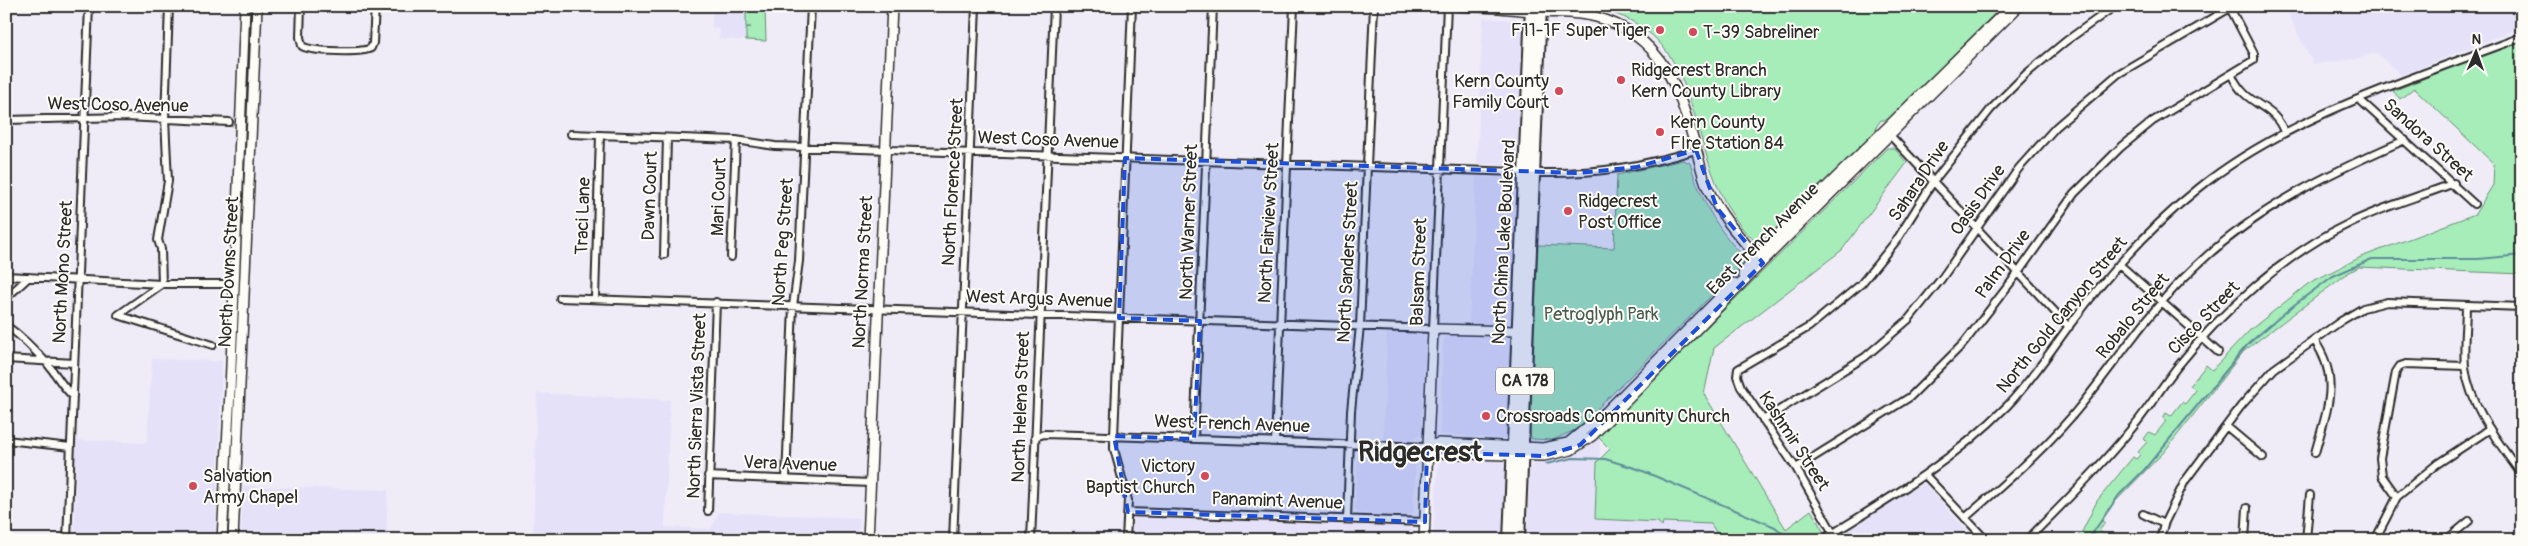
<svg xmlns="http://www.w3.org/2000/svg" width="2528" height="546" viewBox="0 0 2528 546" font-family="Pangolin,sans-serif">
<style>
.built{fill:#e5e1f9}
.green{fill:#a6edba;stroke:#688c72}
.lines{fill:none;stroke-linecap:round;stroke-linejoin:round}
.stream{stroke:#5f8d99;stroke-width:2}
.street-casing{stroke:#2b2b2b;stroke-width:10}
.secondary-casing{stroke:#2b2b2b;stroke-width:12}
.primary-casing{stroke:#2b2b2b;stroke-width:14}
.street{stroke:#fdfcf7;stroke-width:6}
.secondary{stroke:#fdfcf7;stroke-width:9}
.primary{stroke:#fdfcf7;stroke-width:10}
.marked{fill:#1d4ed8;fill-opacity:0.2;stroke:#1d4ed8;stroke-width:4;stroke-dasharray:10 6;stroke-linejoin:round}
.poi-dot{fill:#d1495b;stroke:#fdfcf7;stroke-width:2}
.labels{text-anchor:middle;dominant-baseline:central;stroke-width:4;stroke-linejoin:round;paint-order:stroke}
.shield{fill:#fdfcf7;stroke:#6a6a68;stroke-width:1}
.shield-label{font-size:16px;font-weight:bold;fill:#2b2b2b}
.poi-label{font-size:18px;fill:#2b2b2b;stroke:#fdfcf7;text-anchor:start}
.street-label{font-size:18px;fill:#2b2b2b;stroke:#fdfcf7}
.park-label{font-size:18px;fill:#4a5c4f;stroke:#fdfcf7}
.town-label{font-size:28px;font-weight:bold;fill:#2b2b2b;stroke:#fdfcf7}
</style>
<rect width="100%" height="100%" fill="#efecf8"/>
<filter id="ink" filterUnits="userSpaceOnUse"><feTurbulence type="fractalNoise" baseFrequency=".02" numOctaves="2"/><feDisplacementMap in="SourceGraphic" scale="10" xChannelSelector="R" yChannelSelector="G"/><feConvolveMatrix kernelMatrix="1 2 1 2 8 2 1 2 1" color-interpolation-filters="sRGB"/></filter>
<g filter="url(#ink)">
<path class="built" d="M 713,6 L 771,6 L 771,10 L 766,11 L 766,41 L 719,39 L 720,30 L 712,27 Z
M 2284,6 L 2522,6 L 2522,27 L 2401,75 L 2377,53 L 2355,59 L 2313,64 Z
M 1483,18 L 1520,20 L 1524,25 L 1519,163 L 1515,165 L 1477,164 Z
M 1476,177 L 1516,178 L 1518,181 L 1511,322 L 1509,326 L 1469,325 Z
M 1387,331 L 1417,332 L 1423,335 L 1425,343 L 1421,435 L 1407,442 L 1383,441 Z
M 1448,336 L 1508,338 L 1513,342 L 1507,435 L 1504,439 L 1440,434 L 1443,348 L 1444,339 Z
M 152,359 L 222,361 L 215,540 L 75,540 L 76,440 L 147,443 Z
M 537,393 L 670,400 L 665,527 L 711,529 L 719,512 L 859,518 L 858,540 L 533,540 Z
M 1600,436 L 1597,519 L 1717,523 L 1727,540 L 1527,540 L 1530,467 L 1537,461 L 1560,458 L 1584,450 Z
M 1362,452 L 1411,452 L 1416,457 L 1413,513 L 1406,516 L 1358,513 L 1355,508 L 1357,465 L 1358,456 Z
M 1443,458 L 1502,460 L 1506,465 L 1504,540 L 1433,540 L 1438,462 Z
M 1924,483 L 1969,533 L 1962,540 L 1838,540 L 1835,533 Z
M 243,486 L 388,490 L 386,540 L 241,540 Z
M 1136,517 L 1407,526 L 1414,531 L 1413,540 L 1133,540 L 1133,522 Z
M 1072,530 L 1119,532 L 1119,540 L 1072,540 Z"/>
<path class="green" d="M 746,6 L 770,6 L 770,9 L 765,9 L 766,41 L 746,40 L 746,28 L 751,27 L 746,27 Z
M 1584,6 L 2002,6 L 1889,120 L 1881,120 L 1876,127 L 1876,132 L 1764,244 L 1761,244 C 1748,238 1737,222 1730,211 C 1682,129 1705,25 1584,6 Z
M 2522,39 L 2522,274 L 2359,267 L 2348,273 L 2244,351 L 2164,452 L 2106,511 L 2102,521 L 2105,523 L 2099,531 L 2115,540 L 2074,540 L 2082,532 L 2097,501 L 2133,457 L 2136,459 L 2140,455 L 2138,452 L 2147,442 L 2144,439 L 2149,432 L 2155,435 L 2166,421 L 2163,418 L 2166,413 L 2171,416 L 2182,402 L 2185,404 L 2196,390 L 2190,386 L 2206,365 L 2212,370 L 2250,330 L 2309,283 L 2361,257 L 2475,214 L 2493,185 L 2494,164 L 2414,88 L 2400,99 L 2393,91 Z
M 1887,148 L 1894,148 L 1907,163 L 1842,250 L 1714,348 L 1704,394 L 1786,529 L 1811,510 L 1823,531 L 1810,540 L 1721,540 L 1711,524 L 1663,522 L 1662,527 L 1658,522 L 1595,519 L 1597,462 L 1610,449 L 1597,436 Z
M 1683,160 L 1690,163 C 1701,200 1716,228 1744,257 L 1743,264 L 1577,429 L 1553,440 L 1532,439 L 1530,435 L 1538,245 L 1614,248 L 1617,175 Z"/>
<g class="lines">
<path class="stream" d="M 1546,464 L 1573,458 L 1605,459 L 1638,469 L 1775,527 L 1791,540
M 2088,540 L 2119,495 L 2144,470 L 2248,344 L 2294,305 L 2333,276 L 2372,259 L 2478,259 L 2522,255"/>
<defs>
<path id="street" d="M 169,6 L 165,119 L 168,181 L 158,240 L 161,249 L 162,284 L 118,315 L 213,345
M 301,6 L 300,37 L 302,46 C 312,52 363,53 371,48 L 373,43 L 375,6
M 2232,75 C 2245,107 2274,103 2284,132
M 2360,100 L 2474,204
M 6,120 L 125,117 L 229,122
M 1887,132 L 2069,327
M 571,134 L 736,140 L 775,146 L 1543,173 C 1598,174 1643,166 1696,150
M 664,255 L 667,138
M 731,257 L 736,140
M 2119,264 L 2218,352
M 6,276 L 162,284 L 234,284
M 6,298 L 29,277
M 560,298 L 1433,329 L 1447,6
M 595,298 L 600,135
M 2466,305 C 2466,325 2463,347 2465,367 C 2470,407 2499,443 2522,475
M 6,326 C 20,334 32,348 44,360 C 55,371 60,385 73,396
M 2314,340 C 2342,380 2326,411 2315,453
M 6,359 L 74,363
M 1763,420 L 1865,357 L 1908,320 L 1942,278 L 2019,168 L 2056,127 L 2118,74 L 2230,8
M 2226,426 L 2263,457
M 1035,437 L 1044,434 L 1078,435 L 1428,447
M 1194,439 L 1213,6
M 6,440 L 71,447
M 1275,442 L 1294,6
M 1796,468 L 1910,397 L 1964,343 L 2018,273 L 2074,194 L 2120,148 L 2153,121 L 2254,60 L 2254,54 L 2229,6
M 708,476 L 870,483
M 1926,476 L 1986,540
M 786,479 L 793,306 L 799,261 L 811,6
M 2397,497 L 2382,476 L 2380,458 L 2396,372 L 2400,366 L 2406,364 L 2465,366
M 708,511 L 716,302
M 1128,512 L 1425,522
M 2143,514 L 2164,524
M 1965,518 C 2006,482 2048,447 2082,404 C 2119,358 2151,308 2195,267 C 2255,209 2329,173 2405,140
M 1347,519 L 1351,411 L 1360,326 L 1374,6
M 1833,533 L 1796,468 L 1741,387 L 1737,376 L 1738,369 L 1809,327 L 1861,284 L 1896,241 L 1933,182 L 1991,109 L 2026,74 L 2066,41 L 2115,6
M 67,540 L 89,6
M 953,540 L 976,6
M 1031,540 L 1054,6
M 1126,540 L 1128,500 L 1114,449 L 1114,436 L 1132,6
M 1822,540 C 1887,500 1953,461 2007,406 C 2031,381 2049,353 2069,326 C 2107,275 2150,227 2199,188 C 2290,115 2414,78 2522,37
M 2027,540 C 2064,503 2100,467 2133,427 C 2149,408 2162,386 2178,366 C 2221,312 2285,254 2348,224 C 2381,207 2419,197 2454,183
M 2160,540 L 2164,524 L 2185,481 L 2241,406 L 2274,369 L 2341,321 L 2363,308 L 2387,302 L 2522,307
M 2245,540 L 2247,508
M 2306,540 L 2310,495
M 2375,540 L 2397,497 L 2437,464 L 2490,429
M 2446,540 L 2469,521"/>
<path id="secondary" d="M 1460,6 C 1488,7 1515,9 1543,12 C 1561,13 1579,12 1596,17 C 1665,36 1679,91 1697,152 C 1700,164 1703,178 1708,189 C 1721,217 1739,236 1759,259
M 1743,274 L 1756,256 L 2011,6
M 1428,447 L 1437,453 L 1544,456 L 1571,450 L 1592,436 L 1772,252 L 2019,6
M 1428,447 L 1438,443 L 1543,448 L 1568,443 L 1606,412 L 1734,283
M 222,540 L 230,391 L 245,6
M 233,540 L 257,6
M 868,540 L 892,6
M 1424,540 L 1433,329 L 1517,331"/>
<path id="primary" d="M 1509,540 L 1531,6
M 1519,540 L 1541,6"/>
</defs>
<use href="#street" class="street-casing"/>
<use href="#secondary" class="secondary-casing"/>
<use href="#primary" class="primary-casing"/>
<use href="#street" class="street"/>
<use href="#secondary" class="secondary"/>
<use href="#primary" class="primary"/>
</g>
</g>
<path class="marked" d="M 1696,150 L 1717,208 L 1763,263 L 1580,445 L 1544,456 L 1427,452 L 1425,522 L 1128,512 L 1114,436 L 1194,439 L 1200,321 L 1119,318 L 1125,158 L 1578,173 L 1637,167 Z"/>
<g class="poi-dot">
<circle cx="1660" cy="30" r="5"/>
<circle cx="1693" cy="32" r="5"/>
<circle cx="1621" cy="80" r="5"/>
<circle cx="1559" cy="91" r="5"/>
<circle cx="1660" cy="132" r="5"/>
<circle cx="1568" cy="211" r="5"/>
<circle cx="1486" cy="416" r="5"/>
<circle cx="1205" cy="476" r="5"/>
<circle cx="193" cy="486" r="5"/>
</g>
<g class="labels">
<rect class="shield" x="1496" y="367.5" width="58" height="27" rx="4"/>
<g class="shield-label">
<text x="1525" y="381">CA 178</text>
</g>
<g class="poi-label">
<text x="1650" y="30" text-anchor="end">F11-1F Super Tiger</text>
<text x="1703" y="32">T-39 Sabreliner</text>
<text x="1631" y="70">Ridgecrest Branch<tspan x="1631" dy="21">Kern County Library</tspan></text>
<text x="1549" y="81" text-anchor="end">Kern County<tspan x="1549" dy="21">Family Court</tspan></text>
<text x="1670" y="122">Kern County<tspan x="1670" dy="21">FIre Station 84</tspan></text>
<text x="1578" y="201">Ridgecrest<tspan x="1578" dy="21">Post Office</tspan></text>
<text x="1496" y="416">Crossroads Community Church</text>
<text x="1195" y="466" text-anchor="end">Victory<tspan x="1195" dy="21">Baptist Church</tspan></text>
<text x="203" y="476">Salvation<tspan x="203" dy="21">Army Chapel</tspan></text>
</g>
<g class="street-label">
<text transform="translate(118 105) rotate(1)">West Coso Avenue</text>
<text transform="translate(1048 140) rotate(2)">West Coso Avenue</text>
<text transform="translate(2428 140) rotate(42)">Sandora Street</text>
<text transform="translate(1919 181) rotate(-56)">Sahara Drive</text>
<text transform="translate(953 182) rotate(-87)">North Florence Street</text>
<text transform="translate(650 196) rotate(-88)">Dawn Court</text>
<text transform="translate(719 197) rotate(-88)">Mari Court</text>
<text transform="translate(1978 200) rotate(-55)">Oasis Drive</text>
<text transform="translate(583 216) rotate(-88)">Traci Lane</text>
<text transform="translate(1189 222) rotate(-88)">North Warner Street</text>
<text transform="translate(1269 223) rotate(-87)">North Fairview Street</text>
<text transform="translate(1763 239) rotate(-45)">East French Avenue</text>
<text transform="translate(783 242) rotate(-86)">North Peg Street</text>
<text transform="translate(1504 242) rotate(-87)">North China Lake Boulevard</text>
<text transform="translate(1348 262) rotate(-87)">North Sanders Street</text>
<text transform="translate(2003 264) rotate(-54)">Palm Drive</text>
<text transform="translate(63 272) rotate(-87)">North Mono Street</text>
<text transform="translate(229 272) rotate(-87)">North Downs Street</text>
<text transform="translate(863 272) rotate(-87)">North Norma Street</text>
<text transform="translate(1419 272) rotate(-88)">Balsam Street</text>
<text transform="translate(1039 299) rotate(2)">West Argus Avenue</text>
<text transform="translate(2062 315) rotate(-51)">North Gold Canyon Street</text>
<text transform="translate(2133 316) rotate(-51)">Robalo Street</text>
<text transform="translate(2204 318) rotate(-46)">Cisco Street</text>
<text transform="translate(697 406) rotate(-88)">North Sierra Vista Street</text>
<text transform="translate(1021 407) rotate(-88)">North Helena Street</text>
<text transform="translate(1232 424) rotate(2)">West French Avenue</text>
<text transform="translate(1794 441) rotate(57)">Kashmir Street</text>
<text transform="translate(790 464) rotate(2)">Vera Avenue</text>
<text transform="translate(1277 501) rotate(2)">Panamint Avenue</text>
</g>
<g class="park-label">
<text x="1601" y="314">Petroglyph Park</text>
</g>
<g class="town-label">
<text x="1420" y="452">Ridgecrest</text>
</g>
</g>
<rect width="2528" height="546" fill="none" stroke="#fdfcf7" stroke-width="25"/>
<rect x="12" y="12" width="2503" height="521" fill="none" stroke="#2b2b2b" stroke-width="2" filter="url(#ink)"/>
<g transform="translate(2476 52) rotate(2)" stroke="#fdfcf7" stroke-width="4" paint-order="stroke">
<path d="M0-4L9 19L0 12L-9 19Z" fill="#2b2b2b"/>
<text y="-8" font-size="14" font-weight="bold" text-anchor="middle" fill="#2b2b2b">N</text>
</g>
</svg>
